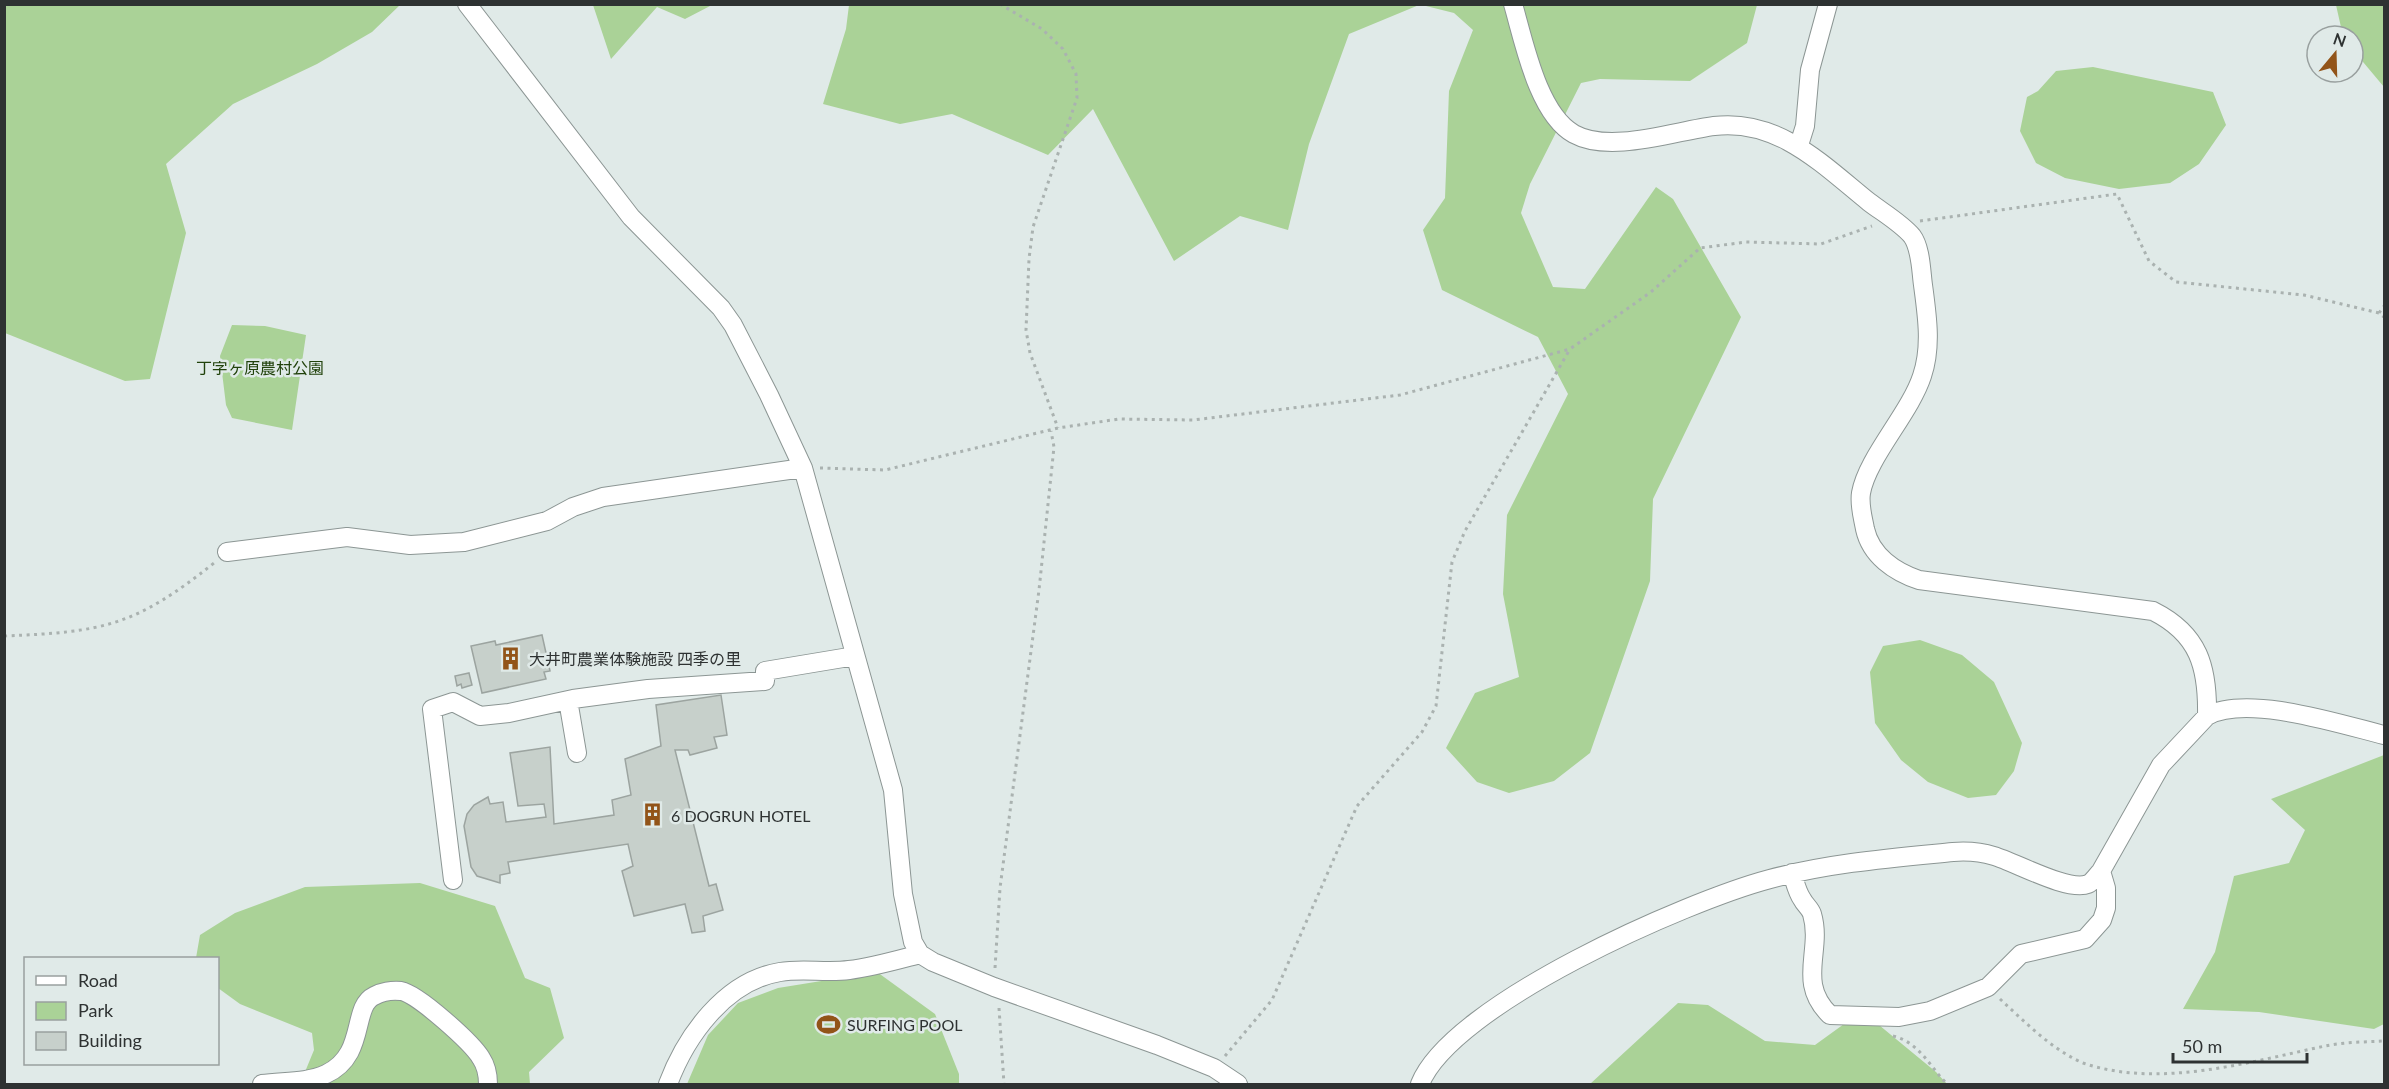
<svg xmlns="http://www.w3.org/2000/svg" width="2389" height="1089" viewBox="0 0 2389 1089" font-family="Lato,'Noto Sans JP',sans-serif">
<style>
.green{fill:#aad297}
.building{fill:#c7d0cb;stroke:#9ca4a0;stroke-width:1.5}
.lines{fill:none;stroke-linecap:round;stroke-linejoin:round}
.minor-casing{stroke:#8c9694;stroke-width:20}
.path{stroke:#aab2b0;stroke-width:3;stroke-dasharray:3 4.5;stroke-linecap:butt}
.minor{stroke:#fff;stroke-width:18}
.labels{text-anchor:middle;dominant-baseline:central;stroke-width:5;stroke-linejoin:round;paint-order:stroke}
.park-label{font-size:16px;fill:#21420b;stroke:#e0eae8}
.poi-label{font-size:16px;fill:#2e3232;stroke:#e0eae8;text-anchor:start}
</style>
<rect width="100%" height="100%" fill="#e0eae8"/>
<path class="green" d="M 4,5 L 400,5 L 372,32 L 317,64 L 233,104 L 166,164 L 186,233 L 150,379 L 125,381 L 5,333 Z
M 593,5 L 593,4 L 712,5 L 685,19 L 657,7 L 611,59 Z
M 849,5 L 849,4 L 1419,5 L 1349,34 L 1309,144 L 1288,230 L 1240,216 L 1174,261 L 1093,109 L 1048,155 L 952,114 L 900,124 L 823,104 L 846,29 Z
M 1422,5 L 1757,5 L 1747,43 L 1690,81 L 1600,79 L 1581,83 L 1530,184 L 1521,213 L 1553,287 L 1585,289 L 1656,187 L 1673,199 L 1741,317 L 1653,499 L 1650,581 L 1590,753 L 1554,781 L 1509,793 L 1477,782 L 1446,748 L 1475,693 L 1519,677 L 1503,594 L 1507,515 L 1568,394 L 1538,337 L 1442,290 L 1423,230 L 1445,198 L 1449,91 L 1473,30 L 1454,13 Z
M 2336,5 L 2384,5 L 2384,87 L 2353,50 L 2353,36 L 2343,36 Z
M 2093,67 L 2213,92 L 2226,125 L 2199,164 L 2170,183 L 2119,189 L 2065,178 L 2036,163 L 2020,131 L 2027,97 L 2038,91 L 2056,71 Z
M 232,325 L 265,326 L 306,335 L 292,430 L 232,418 L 226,405 L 220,356 Z
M 1920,640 L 1962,655 L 1994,682 L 2022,743 L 2014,771 L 1996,795 L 1968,798 L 1928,782 L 1901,760 L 1875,723 L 1870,672 L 1883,646 Z
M 2384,755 L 2384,1024 L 2374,1029 L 2259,1012 L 2183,1009 L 2215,952 L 2234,876 L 2289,863 L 2305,830 L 2271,799 Z
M 420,883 L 495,906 L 525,978 L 550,988 L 564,1038 L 529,1072 L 530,1084 L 300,1084 L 314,1050 L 312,1033 L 240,1004 L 218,988 L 218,958 L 196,958 L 200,935 L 235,913 L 305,887 Z
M 877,972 L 935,1014 L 959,1074 L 959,1084 L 687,1084 L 708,1035 L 738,1003 L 778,988 Z
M 1678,1003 L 1708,1005 L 1765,1041 L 1815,1045 L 1862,1011 L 1936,1072 L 1947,1084 L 1590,1084 Z"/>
<path class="building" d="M 542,635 L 550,671 L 544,672 L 546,679 L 482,693 L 471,646 L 495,641 L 496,645 Z
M 469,673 L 472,685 L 462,688 L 461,684 L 457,686 L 455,676 Z
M 721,695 L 727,735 L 714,737 L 717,748 L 690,755 L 688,750 L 675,750 L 709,886 L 716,884 L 723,910 L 703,916 L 705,931 L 692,933 L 685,904 L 634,916 L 622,871 L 633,866 L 628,844 L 508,862 L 510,873 L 500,875 L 500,883 L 477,876 L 471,867 L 464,826 L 467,814 L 474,805 L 488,797 L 490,804 L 503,802 L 506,822 L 546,817 L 544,804 L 518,806 L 510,753 L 550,747 L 554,824 L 614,815 L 612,800 L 631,795 L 625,759 L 661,746 L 656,705 Z"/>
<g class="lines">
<defs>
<path id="minor" d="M 467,4 L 631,217 L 721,308 L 733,325 L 769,395 L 803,468 L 893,790 L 903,894 L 913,942 L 920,954 L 933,962 L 994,987 L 1157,1045 L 1214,1068 L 1238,1084
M 1799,145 L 1805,126 L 1810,70 L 1828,4
M 227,552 L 347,537 L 410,545 L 464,542 L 547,521 L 573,507 L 603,497 L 803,468
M 568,700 L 577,753
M 2207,716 C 2247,694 2340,724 2384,735
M 1792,873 C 1795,882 1797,892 1802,899 C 1805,905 1810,908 1812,914 C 1823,951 1796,982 1830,1015 L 1899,1017 L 1930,1011 L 1988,987 L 2021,954 L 2085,939 L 2102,920 L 2106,908 L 2106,888 L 2101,871
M 453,880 L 432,709 L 453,702 L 480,716 L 509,713 L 573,699 L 648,689 L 765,681 L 765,671 L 855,656
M 262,1084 C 283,1081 306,1083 326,1074 C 367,1055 351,1007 374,996 C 381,992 392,990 401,991 C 418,994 472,1043 481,1058 C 487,1067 488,1075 488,1084
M 668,1084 C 686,1036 725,981 780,972 C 802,968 826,973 849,970 C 873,967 897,960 920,954
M 1420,1084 C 1452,1004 1687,901 1770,879 C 1829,863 1892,858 1953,852 C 1966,851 1981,852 1994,856 C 2015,862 2068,892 2088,884 C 2093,882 2097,875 2101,871 L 2161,765 L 2207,716 C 2208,667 2199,634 2153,611 L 1919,580 C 1895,572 1871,556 1865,529 C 1863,518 1859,505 1861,493 C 1867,458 1910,413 1922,376 C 1932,347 1927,315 1923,285 C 1921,271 1921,248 1912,236 C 1901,223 1882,212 1869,202 C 1823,165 1778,118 1714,126 C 1675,131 1610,154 1574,134 C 1538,114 1524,42 1513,4"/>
</defs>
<use href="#minor" class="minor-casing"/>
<path class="path" d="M 1000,4 L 1042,29 L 1063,49 L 1076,74 L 1077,98 L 1033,227 L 1029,259 L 1026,330 L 1030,353 L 1058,428
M 1920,221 L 2117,194 L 2149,261 L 2176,282 L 2304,295 L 2379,313 L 2384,317
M 2379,313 L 2384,306
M 820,468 L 885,470 L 1058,428 L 1119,419 L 1193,420 L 1400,395 L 1570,349 L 1651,292 L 1700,248 L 1746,242 L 1821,244 L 1872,226
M 4,636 C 104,632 135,626 214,563
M 995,968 L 1000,888 L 1039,590 L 1054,447 L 1051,431
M 2000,999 C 2025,1022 2051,1049 2083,1063 C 2159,1089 2249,1062 2325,1046 C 2344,1042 2365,1042 2384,1041
M 999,1008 L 1004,1084
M 1893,1036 C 1919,1042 1930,1067 1947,1084
M 1225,1056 L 1272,1000 L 1357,806 L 1422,732 L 1436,706 L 1452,562 L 1465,531 L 1570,349"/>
<use href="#minor" class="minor"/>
</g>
<defs>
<symbol id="building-bare" viewBox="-9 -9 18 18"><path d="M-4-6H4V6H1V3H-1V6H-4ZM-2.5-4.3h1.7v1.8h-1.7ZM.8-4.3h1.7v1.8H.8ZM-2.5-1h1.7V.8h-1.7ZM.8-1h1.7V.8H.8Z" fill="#925419" stroke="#e0eae8" stroke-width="2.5" paint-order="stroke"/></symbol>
<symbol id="stadium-bare" viewBox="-9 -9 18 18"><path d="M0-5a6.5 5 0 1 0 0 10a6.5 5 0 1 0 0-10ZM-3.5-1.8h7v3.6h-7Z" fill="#925419" stroke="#e0eae8" stroke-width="2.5" paint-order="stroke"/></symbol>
</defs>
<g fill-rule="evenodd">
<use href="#building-bare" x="494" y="642" width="33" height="33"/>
<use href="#building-bare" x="636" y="798" width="33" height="33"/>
<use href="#stadium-bare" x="812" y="1008" width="33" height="33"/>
</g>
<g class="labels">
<g class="park-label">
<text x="260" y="367">丁字ヶ原農村公園</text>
</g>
<g class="poi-label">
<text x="529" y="658">大井町農業体験施設 四季の里</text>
<text x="671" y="815">6 DOGRUN HOTEL</text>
<text x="847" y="1024">SURFING POOL</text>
</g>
</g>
<rect width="2389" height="1089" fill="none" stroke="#2e3232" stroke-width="12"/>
<rect x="24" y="957" width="195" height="108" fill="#e0eae8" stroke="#99a09f" stroke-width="1.5"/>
<rect x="36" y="976" width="30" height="9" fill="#ffffff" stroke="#99a09f" stroke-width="1.5"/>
<text x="78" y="987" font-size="18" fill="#2e3232">Road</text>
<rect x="36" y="1002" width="30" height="18" fill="#aad297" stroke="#99a09f" stroke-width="1.5"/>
<text x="78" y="1017" font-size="18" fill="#2e3232">Park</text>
<rect x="36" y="1032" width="30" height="18" fill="#c7d0cb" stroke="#99a09f" stroke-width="1.5"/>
<text x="78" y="1047" font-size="18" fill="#2e3232">Building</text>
<g transform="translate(2335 54) rotate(19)"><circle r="28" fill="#e0eae8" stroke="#99a09f" stroke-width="1.5"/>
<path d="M0-4.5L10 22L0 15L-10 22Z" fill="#925419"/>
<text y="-9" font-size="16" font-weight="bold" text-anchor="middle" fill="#2e3232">N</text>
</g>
<path d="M2173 1053v9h134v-9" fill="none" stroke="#2e3232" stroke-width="3"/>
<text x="2182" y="1053" font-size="18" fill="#2e3232" stroke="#e0eae8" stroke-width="4.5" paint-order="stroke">50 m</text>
</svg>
